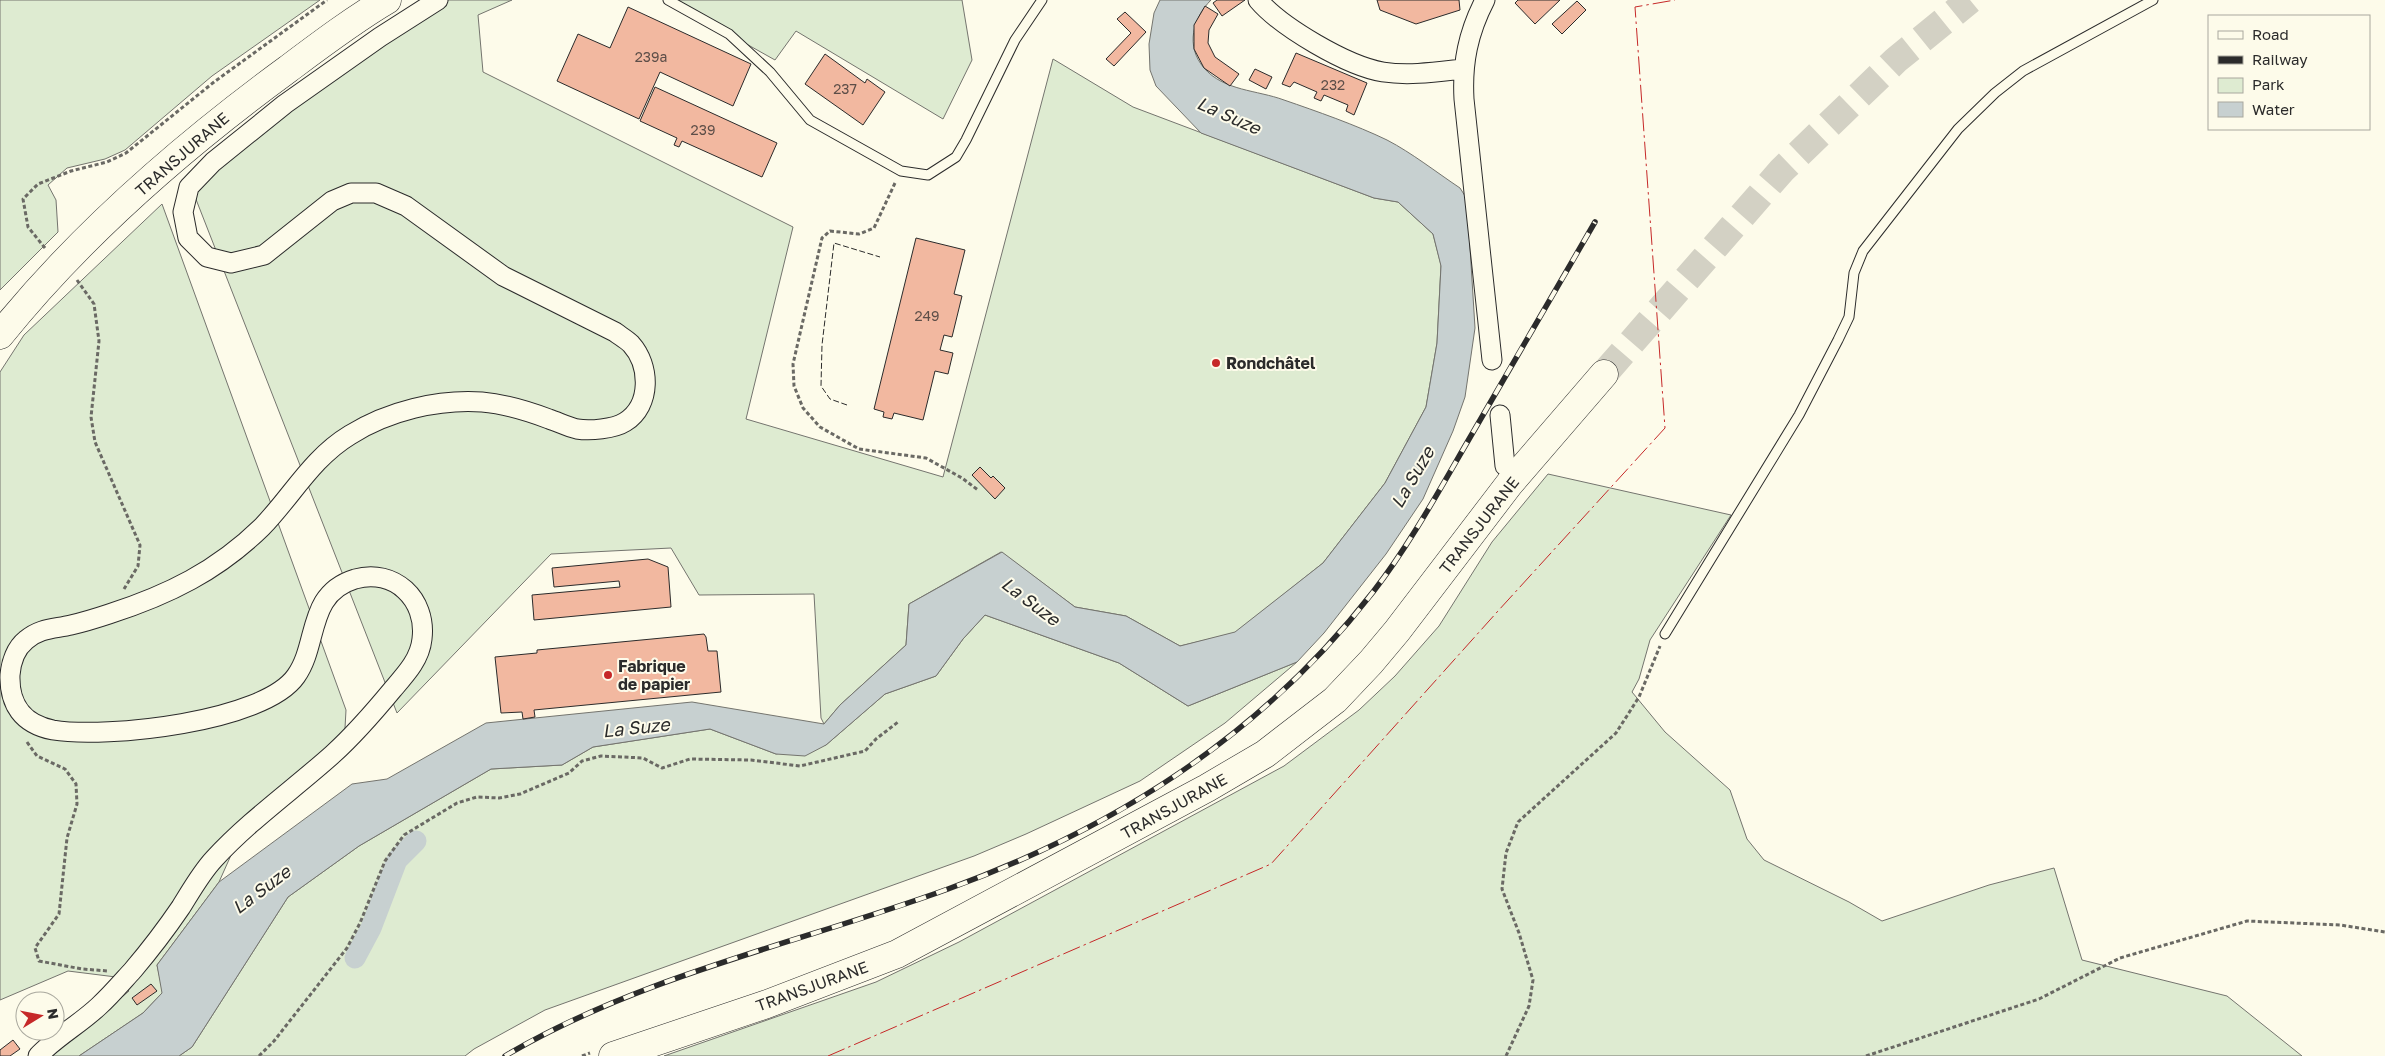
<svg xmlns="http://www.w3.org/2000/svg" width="2385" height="1056" viewBox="0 0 2385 1056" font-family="'Golos Text',sans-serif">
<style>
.green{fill:#deebd1;stroke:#74746e}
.water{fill:#c7d0d0;stroke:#74746e}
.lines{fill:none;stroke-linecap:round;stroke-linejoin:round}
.canal{stroke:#c7d0d0;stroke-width:21}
.building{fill:#f2b8a0;stroke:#2b2b2b}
.primary-tunnel{stroke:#d3d1c4;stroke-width:28;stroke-dasharray:28 14;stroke-linecap:butt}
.service-casing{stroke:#2b2b2b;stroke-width:11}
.minor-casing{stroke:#2b2b2b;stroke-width:21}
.primary-casing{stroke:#2b2b2b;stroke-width:29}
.path{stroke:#6a6964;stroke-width:3;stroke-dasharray:4 2.5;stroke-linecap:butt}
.service{stroke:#fdfbea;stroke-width:9}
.minor{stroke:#fdfbea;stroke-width:19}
.primary{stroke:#fdfbea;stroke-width:28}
.rail-casing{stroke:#2b2b2b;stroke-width:5.5}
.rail{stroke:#fdfbea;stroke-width:4;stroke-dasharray:11;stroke-linecap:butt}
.fence{stroke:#2b2b2b;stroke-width:1;stroke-dasharray:6 2.5;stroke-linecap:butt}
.power{stroke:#c62828;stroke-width:1;stroke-dasharray:18 4 2.5 4;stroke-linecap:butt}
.poi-dot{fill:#c62828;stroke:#fdfbea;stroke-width:2}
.labels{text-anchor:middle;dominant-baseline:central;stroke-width:4;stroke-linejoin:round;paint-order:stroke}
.number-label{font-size:14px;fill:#5d4e48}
.street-label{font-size:16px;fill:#2b2b2b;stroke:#fdfbea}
.poi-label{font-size:16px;font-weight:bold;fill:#2b2b2b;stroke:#fdfbea;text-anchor:start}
.water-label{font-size:18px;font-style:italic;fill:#2b2b2b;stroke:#fdfbea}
</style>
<rect width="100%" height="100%" fill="#fdfbea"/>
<path class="green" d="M 0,0 L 320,0 L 212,76 L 125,150 L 105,159 L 67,168 L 48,185 L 56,200 L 58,232 L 0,290 Z
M 429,0 L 512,0 L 478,15 L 483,72 L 793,227 L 746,419 L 943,477 L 1053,59 L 1133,107 L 1374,198 L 1398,202 L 1433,234 L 1441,265 L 1437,343 L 1426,407 L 1385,483 L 1323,563 L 1235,633 L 1180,646 L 1126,616 L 1075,607 L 1001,552 L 909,604 L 906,645 L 840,705 L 824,724 L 821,718 L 814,594 L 699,595 L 671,548 L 551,554 L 397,713 L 190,184 Z
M 668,0 L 962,0 L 972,60 L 943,119 L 796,31 L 775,60 Z
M 162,204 L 346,710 L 344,746 L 236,844 L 219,882 L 157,965 L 163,992 L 143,1013 L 79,1056 L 52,1056 L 129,991 L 116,977 L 68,971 L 0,1000 L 0,372 L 24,335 Z
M 1548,474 L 1731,515 L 1650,640 L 1639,679 L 1632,692 L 1665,732 L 1730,790 L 1747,839 L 1764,860 L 1849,902 L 1882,921 L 1989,885 L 2054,868 L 2082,960 L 2227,996 L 2302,1056 L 664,1056 L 876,982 L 959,942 L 1284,766 L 1359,710 L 1395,676 L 1439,626 L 1492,542 Z
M 985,615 L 1119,663 L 1188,706 L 1297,662 L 1225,723 L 1140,781 L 1026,834 L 974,856 L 545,1010 L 474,1049 L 465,1056 L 179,1056 L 192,1047 L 288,897 L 359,846 L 491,769 L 562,765 L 593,747 L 710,729 L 776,754 L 826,745 L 885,694 L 936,676 L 963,639 Z"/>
<path class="water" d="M 1160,0 L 1211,0 C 1193,18 1185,46 1204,68 C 1224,91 1257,90 1284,100 C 1316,111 1356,125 1387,140 C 1412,153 1436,172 1460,188 L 1467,199 L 1475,328 L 1465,397 L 1453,431 L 1423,499 L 1386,554 L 1324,633 L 1297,662 L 1188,706 L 1119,663 L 985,615 L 963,639 L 936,676 L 885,694 L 826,745 L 805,756 L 776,754 L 710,729 L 593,747 L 562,765 L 491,769 L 359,846 L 288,897 L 192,1047 L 179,1056 L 79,1056 L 143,1013 L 162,993 L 157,965 L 219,882 L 352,784 L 387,779 L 486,723 L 692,702 L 824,724 L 840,705 L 906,645 L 909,604 L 1002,552 L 1075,607 L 1126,616 L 1180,646 L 1235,632 L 1323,563 L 1385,483 L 1426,407 L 1437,343 L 1441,266 L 1433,234 L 1398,202 L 1374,198 L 1201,133 L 1156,86 L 1150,70 L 1149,44 L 1154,13 Z"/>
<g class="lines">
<path class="canal" d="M 355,958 L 371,928 L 397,860 L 416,841"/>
</g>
<path class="building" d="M 1217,0 L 1245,0 L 1222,16 L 1213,3 Z
M 1377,0 L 1459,0 L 1460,10 L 1416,24 L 1380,10 Z
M 1518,0 L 1560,0 L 1535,24 L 1515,3 Z
M 1577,1 L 1586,10 L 1562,34 L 1552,24 Z
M 1205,6 L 1218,14 L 1209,30 L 1208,43 L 1215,57 L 1239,74 L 1230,86 L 1204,68 L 1194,49 L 1194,25 Z
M 628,7 L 751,64 L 733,106 L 660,72 L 639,119 L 557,81 L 578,34 L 610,48 Z
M 1125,12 L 1146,32 L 1114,66 L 1106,59 L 1131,33 L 1117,19 Z
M 1296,53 L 1367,83 L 1354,115 L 1346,111 L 1348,105 L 1324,95 L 1321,101 L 1314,98 L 1317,92 L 1294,82 L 1290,87 L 1282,84 Z
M 825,54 L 865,83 L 867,79 L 885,92 L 863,125 L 805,84 Z
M 1255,69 L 1272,77 L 1266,89 L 1249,80 Z
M 655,87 L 777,143 L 762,177 L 682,141 L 679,147 L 674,145 L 677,138 L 640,121 Z
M 916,238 L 965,250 L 954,294 L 962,296 L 952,337 L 944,335 L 940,350 L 953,353 L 948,374 L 935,371 L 923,420 L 894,413 L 892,419 L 883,417 L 884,412 L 874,409 Z
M 980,467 L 991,478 L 993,476 L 1005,488 L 995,499 L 972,475 Z
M 648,559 L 668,567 L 671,607 L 534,620 L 532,595 L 620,587 L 619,581 L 554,587 L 552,568 Z
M 704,634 L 706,637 L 708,651 L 717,651 L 721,692 L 534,710 L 535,717 L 523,719 L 522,712 L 501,713 L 495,657 L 537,653 L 537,650 Z
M 151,984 L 157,991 L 137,1005 L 132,998 Z
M 13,1040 L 20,1049 L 10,1056 L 0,1056 L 0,1050 Z"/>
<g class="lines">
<path class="primary-tunnel" d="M 1604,374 L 1782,170 L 1896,60 L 1970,0"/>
<defs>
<path id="service" d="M 668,0 L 729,34 L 770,72 L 810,120 L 901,171 L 928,175 L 956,157 L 966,140 L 1015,40 L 1042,0
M 1665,634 L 1799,415 L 1838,340 L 1849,317 L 1854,273 L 1863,251 L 1958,129 L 1995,93 L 2023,71 L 2153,0"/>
<path id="minor" d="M 1258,0 C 1281,27 1347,66 1383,72 C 1409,76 1436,72 1463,69
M 1485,0 C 1468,33 1462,63 1464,99 L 1492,360
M 1500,415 L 1505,466
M 38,1056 C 56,1037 80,1024 99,1006 C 111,995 122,982 133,970 C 150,950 166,929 181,907 C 191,891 201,873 214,859 C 250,820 294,789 333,754 C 355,734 374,712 393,689 C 406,674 420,659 422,639 C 427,599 394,568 355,579 C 306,594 319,644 296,676 C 264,722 106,739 53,730 C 22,724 9,704 10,675 C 11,662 16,648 26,640 C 40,628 54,629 71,625 C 84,622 97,618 109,614 C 168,595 217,571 262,527 C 292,496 312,458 350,435 C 388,411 438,399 482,402 C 505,404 528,411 549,419 C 558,422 568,427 577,429 C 590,431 614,429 625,422 C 652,405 650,365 631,344 C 626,339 620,336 615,332 L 503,276 L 406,206 L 376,193 L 351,193 L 332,201 L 264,255 L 231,263 L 207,257 L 188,238 L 183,212 L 189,187 L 213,162 L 285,104 L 380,37 L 438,0"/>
<path id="primary" d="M 0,335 C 82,233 183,146 288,69 C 320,45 353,20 387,0
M 613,1056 L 767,1004 L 897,954 L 1207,788 L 1265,754 L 1335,700 L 1371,662 L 1397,631 L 1510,483 L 1604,374"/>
</defs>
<use href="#service" class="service-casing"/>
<use href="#minor" class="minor-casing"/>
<use href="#primary" class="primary-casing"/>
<path class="path" d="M 895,183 L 874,228 L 859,234 L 830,231 L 822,238 L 793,364 L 794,386 L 803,408 L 820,427 L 859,449 L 926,458 L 962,478 L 978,490
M 45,248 L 28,227 L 23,199 L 38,184 L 71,171 L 107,162 L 126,153 L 214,82 L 327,0
M 77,280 L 94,304 L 99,341 L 91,417 L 95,442 L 140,545 L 138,566 L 124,589
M 27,742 L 37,756 L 65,769 L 76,784 L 77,804 L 67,838 L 59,914 L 35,948 L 39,961 L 82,969 L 108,971
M 259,1056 L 274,1041 L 347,948 L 360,923 L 385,861 L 404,835 L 457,803 L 477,797 L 499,798 L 520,794 L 569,773 L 582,761 L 601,756 L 643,758 L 662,768 L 690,759 L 751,760 L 800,766 L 865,751 L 876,739 L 898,722
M 582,1056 L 590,1053
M 1506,1056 L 1529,1006 L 1533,980 L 1519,933 L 1502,889 L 1506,853 L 1518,822 L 1616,733 L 1639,697 L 1660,646
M 1866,1056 L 2039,999 L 2120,958 L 2247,921 L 2340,925 L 2385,932"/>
<use href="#service" class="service"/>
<use href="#minor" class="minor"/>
<use href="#primary" class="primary"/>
<defs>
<path id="rail" d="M 505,1056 C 642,975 800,943 948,889 C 1116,828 1262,735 1373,592 C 1411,543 1441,487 1472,434 C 1513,363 1554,293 1595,222"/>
</defs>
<use href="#rail" class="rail-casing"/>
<use href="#rail" class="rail"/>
<path class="fence" d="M 847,405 L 830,399 L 821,386 L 822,345 L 834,243 L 880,257"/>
<path class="power" d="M 828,1056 L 1271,864 L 1498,611 L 1665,428 L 1635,7 L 1675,0"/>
</g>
<g class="poi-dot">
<circle cx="1216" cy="363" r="5"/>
<circle cx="608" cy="675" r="5"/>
</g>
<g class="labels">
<g class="number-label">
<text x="651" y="56">239a</text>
<text x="1333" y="84">232</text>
<text x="845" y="88">237</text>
<text x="703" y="129">239</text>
<text x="927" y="315">249</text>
</g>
<g class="street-label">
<text transform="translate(182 154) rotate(-41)">TRANSJURANE</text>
<text transform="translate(1479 525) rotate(-52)">TRANSJURANE</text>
<text transform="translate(1174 806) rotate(-29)">TRANSJURANE</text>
<text transform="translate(812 986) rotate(-20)">TRANSJURANE</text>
</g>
<g class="poi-label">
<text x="1226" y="363">Rondchâtel</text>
<text x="618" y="666">Fabrique<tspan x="618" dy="18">de papier</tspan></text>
</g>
<g class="water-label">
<text transform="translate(1229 115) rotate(24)">La Suze</text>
<text transform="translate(1412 477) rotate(-60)">La Suze</text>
<text transform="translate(1031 601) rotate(37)">La Suze</text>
<text transform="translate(636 727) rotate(-6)">La Suze</text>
<text transform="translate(261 889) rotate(-37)">La Suze</text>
</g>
</g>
<rect x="2208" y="15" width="162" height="115" fill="#fdfbea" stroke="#a9a89e"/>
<rect x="2218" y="31" width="25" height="8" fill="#fdfbea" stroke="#a9a89e"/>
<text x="2252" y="40" font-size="15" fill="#2b2b2b">Road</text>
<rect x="2218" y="56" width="25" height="8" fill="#2b2b2b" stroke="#a9a89e"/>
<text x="2252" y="65" font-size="15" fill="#2b2b2b">Railway</text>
<rect x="2218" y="78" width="25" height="15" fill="#deebd1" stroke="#a9a89e"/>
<text x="2252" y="90" font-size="15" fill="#2b2b2b">Park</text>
<rect x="2218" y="102" width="25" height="15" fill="#c7d0d0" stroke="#a9a89e"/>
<text x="2252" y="115" font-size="15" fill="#2b2b2b">Water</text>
<g transform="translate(40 1016) rotate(80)"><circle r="24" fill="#fdfbea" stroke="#a9a89e"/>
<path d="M0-4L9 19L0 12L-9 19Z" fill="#c62828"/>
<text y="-8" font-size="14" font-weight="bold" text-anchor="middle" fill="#2b2b2b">N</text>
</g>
</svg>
